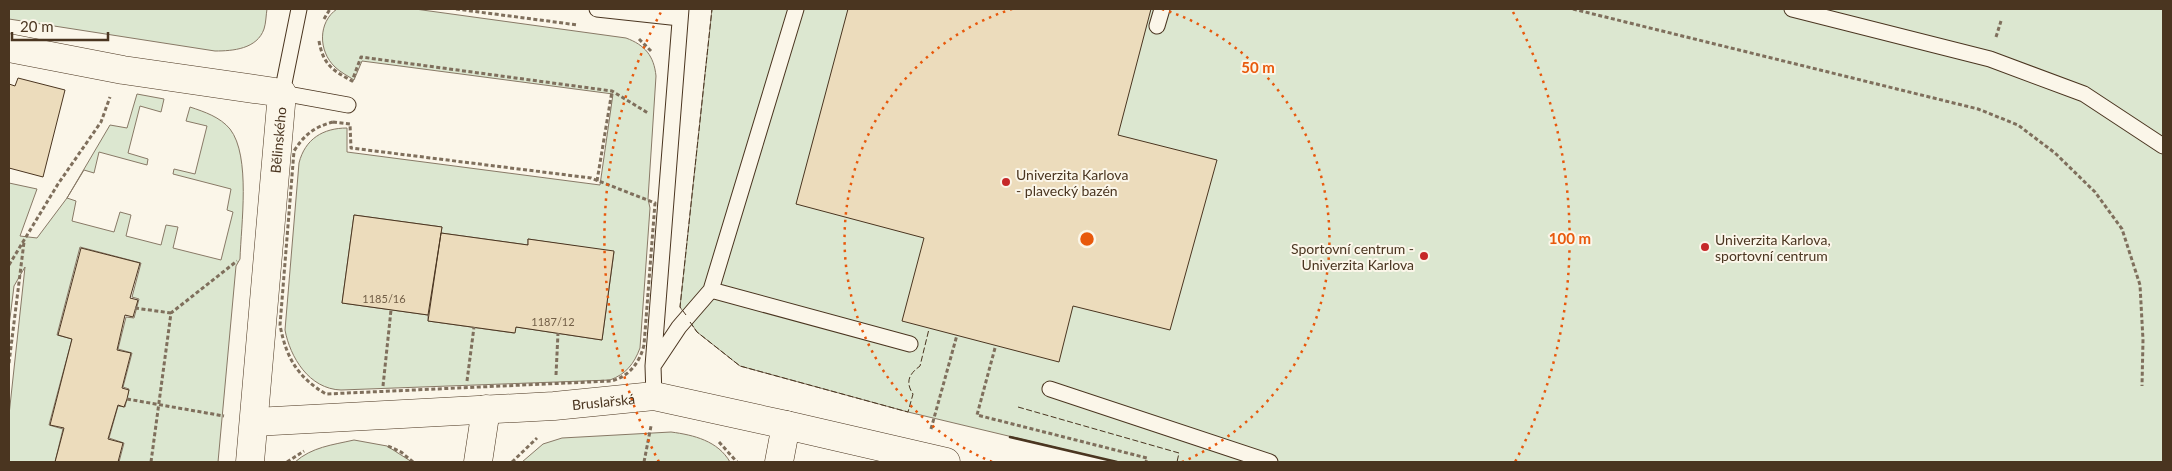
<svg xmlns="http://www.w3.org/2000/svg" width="2172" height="471" viewBox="0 0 2172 471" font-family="Lato,sans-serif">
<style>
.green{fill:#dce7d0;stroke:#887966;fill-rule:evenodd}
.building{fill:#ecdcbc;stroke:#4a3520}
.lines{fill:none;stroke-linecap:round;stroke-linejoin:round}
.lane-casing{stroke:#4a3520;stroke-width:17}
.street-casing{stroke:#4a3520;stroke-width:29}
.path{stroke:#7f6f5c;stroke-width:3;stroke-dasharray:4 2.5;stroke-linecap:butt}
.lane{stroke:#fbf6e9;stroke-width:15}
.street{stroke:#fbf6e9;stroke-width:28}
.fence{stroke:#4a3520;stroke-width:1;stroke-dasharray:6 2.5;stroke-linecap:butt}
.wall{stroke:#4a3520;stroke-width:2.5}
.ring{fill:none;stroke:#e8590c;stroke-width:2.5;stroke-dasharray:2.5 5}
.poi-dot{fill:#c62828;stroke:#fbf6e9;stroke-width:2}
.labels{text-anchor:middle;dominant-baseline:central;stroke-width:4;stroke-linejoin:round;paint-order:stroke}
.number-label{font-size:11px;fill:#725f47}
.street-label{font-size:14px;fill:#4a3520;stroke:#fbf6e9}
.poi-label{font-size:14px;fill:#4a3520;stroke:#fbf6e9;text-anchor:start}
.centre{fill:#e8590c;stroke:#fbf6e9;stroke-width:2.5}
.ring-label{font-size:15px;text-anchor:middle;font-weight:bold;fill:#e8590c;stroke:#fbf6e9;stroke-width:4;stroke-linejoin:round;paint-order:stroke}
</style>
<rect width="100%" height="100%" fill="#fbf6e9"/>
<path class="green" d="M 9,9 L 267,9 C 266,15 266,23 264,29 C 257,49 233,51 215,51 L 9,19 Z
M 337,9 L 415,9 L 626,38 C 645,45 654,56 656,76 L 648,199 L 650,208 L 640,348 C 634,364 626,374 610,380 L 341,390 C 309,389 290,357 285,330 L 299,163 C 305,139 323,128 347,128 L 347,152 L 600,185 L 613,94 L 362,61 L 354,80 C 348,76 340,72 335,67 C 318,51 318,22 337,9 ZM 354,215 L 442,227 L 441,233 L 528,245 L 528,239 L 614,252 L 602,340 L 516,327 L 514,333 L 428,321 L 428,315 L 342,303 Z
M 712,9 L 2163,9 L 2163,462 L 1117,462 L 908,412 L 740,366 L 697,332 L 680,307 Z
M 137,94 L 164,99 L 161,112 L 140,106 L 128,153 L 148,159 L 147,165 L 99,152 L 94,173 L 84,170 L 67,198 L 76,201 L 72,221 L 114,232 L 120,212 L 131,215 L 126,236 L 161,245 L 166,225 L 178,227 L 173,248 L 221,260 L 233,212 L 227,210 L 231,189 L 173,174 L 174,169 L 195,174 L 207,126 L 186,121 L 190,107 C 205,112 220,117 230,129 C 251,156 241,225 240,259 L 236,266 L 218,462 L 119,462 L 124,443 L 109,438 L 118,406 L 125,407 L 129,389 L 123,387 L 132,353 L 118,349 L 126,317 L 134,318 L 139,299 L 132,297 L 141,263 L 80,247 L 57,335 L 72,339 L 49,425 L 63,429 L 55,462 L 9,462 L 9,415 L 25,267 L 14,286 L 9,326 L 9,183 L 37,189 L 20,236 L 37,238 L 67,198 L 110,125 L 127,128 Z
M 671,432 C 694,435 718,441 730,462 L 522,462 L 543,444 L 562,438 Z
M 354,440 L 387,446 L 412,462 L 295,462 C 312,447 332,445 354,440 Z"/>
<path class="building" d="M 848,9 L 1151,9 L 1118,135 L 1217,160 L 1170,330 L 1073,306 L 1059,362 L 902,321 L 924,238 L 796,204 Z
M 18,78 L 65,90 L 43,177 L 9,168 L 9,84 L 15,86 Z
M 354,215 L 442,227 L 428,315 L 342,303 Z
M 441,233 L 528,245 L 528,239 L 614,251 L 602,340 L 516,327 L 515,333 L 428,321 Z
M 81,248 L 140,263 L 130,298 L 138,300 L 133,317 L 125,315 L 117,350 L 131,353 L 122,388 L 129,390 L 127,399 L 124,407 L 118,405 L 108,439 L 123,443 L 118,462 L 55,462 L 64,428 L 50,425 L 72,339 L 58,335 Z"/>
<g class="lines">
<defs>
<path id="lane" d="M 299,9 L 282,93 L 348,105
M 597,9 L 680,18
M 1792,9 L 1990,59 L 2084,94 L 2163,146
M 1157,26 L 1162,9
M 711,290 L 910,344
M 653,366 L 679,327 L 711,290 L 796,9
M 1050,389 L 1270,462
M 654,396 L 653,366 L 681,9"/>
<g id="street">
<path d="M 9,48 L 123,70 L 282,93 L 250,462"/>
<path id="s1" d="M 254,422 L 554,406 L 654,396 L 786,425 L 946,462"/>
<path d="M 478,462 L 486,409"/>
<path d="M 779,462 L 786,425"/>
</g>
</defs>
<use href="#lane" class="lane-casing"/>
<use href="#street" class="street-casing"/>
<path class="path" d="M 456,9 L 578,25
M 1573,9 L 1978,109 L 2018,125 L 2055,153 L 2095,192 L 2122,229 L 2140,285 L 2143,340 L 2142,386
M 324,19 L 330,9
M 1996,37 L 2001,21
M 639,39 L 652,52
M 319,41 C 323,64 332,70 352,81 L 361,57 L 612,91 L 648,113
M 333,122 L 350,124 L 351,148 L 591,178 L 655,203 L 644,345 C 640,362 629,377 611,381 L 326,394 C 297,377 286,357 280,325 L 294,151 C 304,135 314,127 333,122 Z
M 597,181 L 612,91
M 9,265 L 58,184 L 101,122 L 110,97
M 135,308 L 171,313
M 995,348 L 977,415 L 1147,458 L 1146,462
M 9,363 L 24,242
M 556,375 L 558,333
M 467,381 L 474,327
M 383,386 L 391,310
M 127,399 L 224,416
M 931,429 L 957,335
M 719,442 L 737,462
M 388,446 L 401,452 L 413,462
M 151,462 L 171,313 L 237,261
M 287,462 L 304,451
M 512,462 L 537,438
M 644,462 L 651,426"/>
<use href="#lane" class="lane"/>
<use href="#street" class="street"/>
<path class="fence" d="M 686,315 L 680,307 L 712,9
M 690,322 L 697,332 L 740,366 L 908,412 L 913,394 C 905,382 909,374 920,366 L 929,329
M 1018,407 L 1179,453 L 1177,462"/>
<path class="wall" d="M 1010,437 L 1117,462"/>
</g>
<g class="ring">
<path d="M992 462A242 242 0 0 1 1012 9M1162 9A242 242 0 0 1 1182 462"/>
<path d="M659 462A483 483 0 0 1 661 12M1513 12A483 483 0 0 1 1515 462"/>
</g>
<g class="poi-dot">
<circle cx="1006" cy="182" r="5"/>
<circle cx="1705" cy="247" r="5"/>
<circle cx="1424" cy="256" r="5"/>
</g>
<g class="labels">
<g class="number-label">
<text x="384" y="298">1185/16</text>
<text x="553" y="321">1187/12</text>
</g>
<g class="street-label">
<text transform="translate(278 140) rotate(-85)">Bělinského</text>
<text stroke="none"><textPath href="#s1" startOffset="350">Bruslařská</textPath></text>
</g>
<g class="poi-label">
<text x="1016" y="174">Univerzita Karlova<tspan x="1016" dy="16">- plavecký bazén</tspan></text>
<text x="1715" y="239">Univerzita Karlova,<tspan x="1715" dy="16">sportovní centrum</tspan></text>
<text x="1414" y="248" text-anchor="end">Sportovní centrum -<tspan x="1414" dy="16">Univerzita Karlova</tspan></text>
</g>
</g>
<circle cx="1087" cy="239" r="8" class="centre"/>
<g class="ring-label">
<text x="1258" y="73">50 m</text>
<text x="1570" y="244">100 m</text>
</g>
<rect width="2172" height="471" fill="none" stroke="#4a3520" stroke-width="20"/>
<path d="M12 32v8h96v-8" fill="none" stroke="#4a3520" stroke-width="2.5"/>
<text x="20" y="32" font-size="15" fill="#4a3520" stroke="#fbf6e9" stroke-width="4" paint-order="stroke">20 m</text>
</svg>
